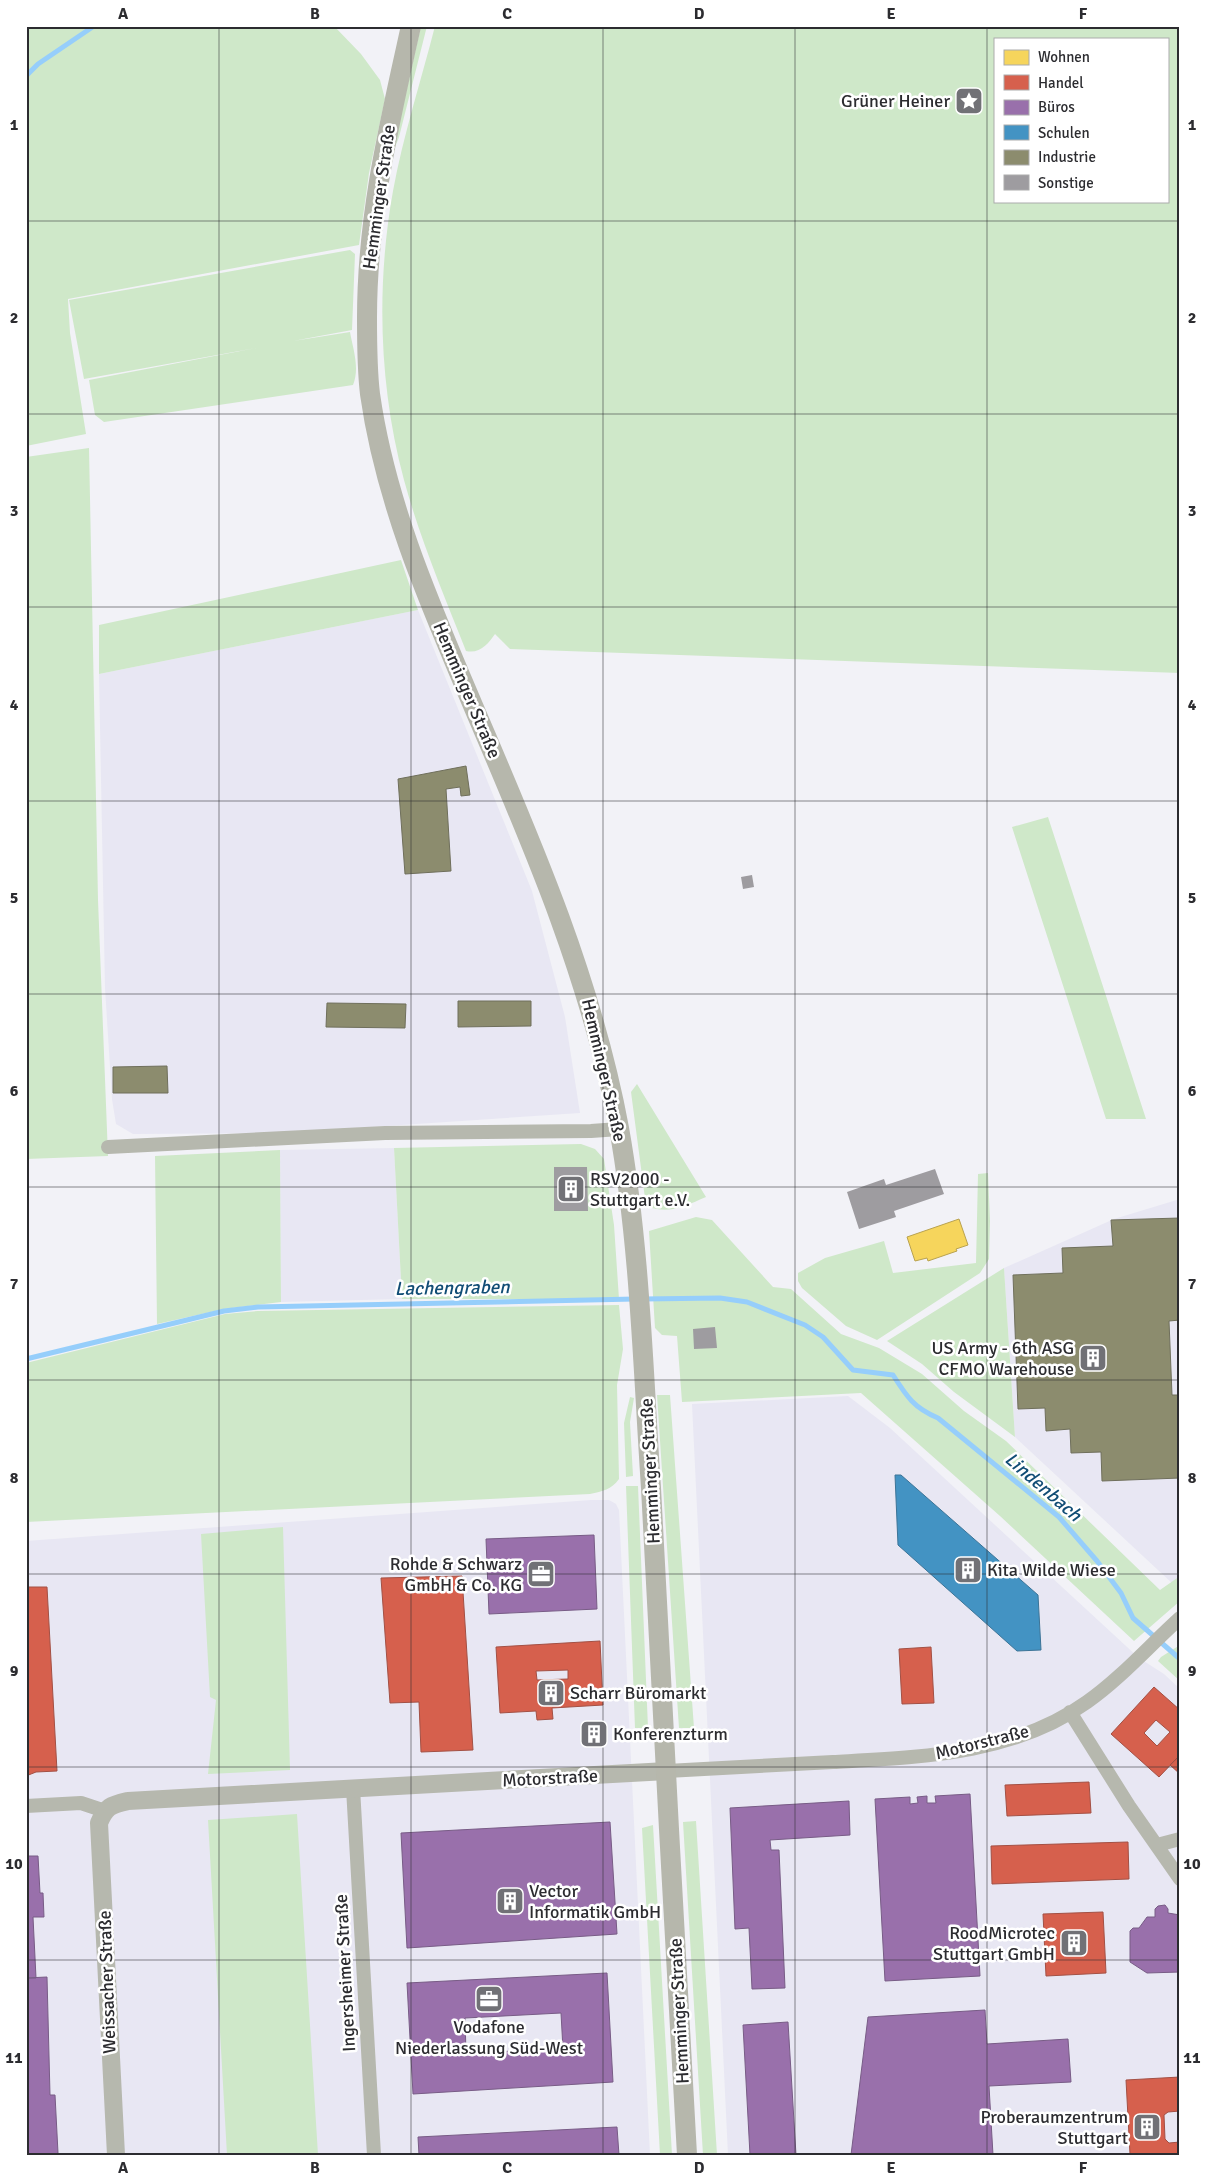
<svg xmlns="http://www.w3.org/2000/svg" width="1206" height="2181" viewBox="0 0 1206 2181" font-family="Signika,sans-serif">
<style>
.built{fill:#e8e7f3}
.green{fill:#cfe8c9;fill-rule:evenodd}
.homes{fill:#f6d55c;stroke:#b9a24f}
.shops{fill:#d6604d;stroke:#a35044;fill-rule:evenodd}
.offices{fill:#9970ab;stroke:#785c86;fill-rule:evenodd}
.schools{fill:#4393c3;stroke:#3c7497}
.industry{fill:#8c8c6e;stroke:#6f6f5b}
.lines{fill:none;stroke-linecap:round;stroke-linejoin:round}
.stream{stroke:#96cefb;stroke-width:5}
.building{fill:#9e9ca0}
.minor{stroke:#b6b8ae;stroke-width:14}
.tertiary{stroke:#b6b8ae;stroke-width:18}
.secondary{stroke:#b6b7ac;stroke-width:20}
.grid{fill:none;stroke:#2c2c30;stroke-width:1;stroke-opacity:0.55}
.labels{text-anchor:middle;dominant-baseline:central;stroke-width:5;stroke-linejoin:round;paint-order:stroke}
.poi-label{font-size:18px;fill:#2c2c30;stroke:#fff;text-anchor:end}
.street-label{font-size:18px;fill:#2c2c30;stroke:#fff}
.water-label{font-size:19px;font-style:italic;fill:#114d75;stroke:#fff}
.neatline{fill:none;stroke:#2c2c30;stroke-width:2}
.grid-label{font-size:16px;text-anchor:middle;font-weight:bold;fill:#2c2c30}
</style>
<rect width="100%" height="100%" fill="#f2f2f7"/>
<path class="built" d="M 418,610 L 532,891 L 565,1017 L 580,1113 L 282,1133 L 133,1134 L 116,1124 L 112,1099 L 105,988 L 99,674 Z
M 394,1148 L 402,1299 L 281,1302 L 280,1150 Z
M 1180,1199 L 1180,1596 L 1173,1584 L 1015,1437 L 1004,1268 L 1114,1219 Z
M 848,1396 L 890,1428 L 1139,1658 L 1164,1674 L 1180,1689 L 1180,2155 L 728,2155 L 692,1404 Z
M 591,1500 L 609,1500 L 616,1504 L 619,1510 L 650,2155 L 26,2155 L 26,1541 Z"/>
<path class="green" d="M 26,26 L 334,26 L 361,54 L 380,80 L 385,99 L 369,173 L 359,245 L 68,299 L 70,333 L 86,434 L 26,446 Z
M 421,26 L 427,26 L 399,137 L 392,155 Z
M 435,26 L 1180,26 L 1180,673 L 510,649 L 495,634 C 488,644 480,654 466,651 C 444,595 420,539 404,480 C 379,387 376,286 393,191 C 403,136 421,81 435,26 ZM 995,39 L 1167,39 L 1167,201 L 995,201 Z
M 350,250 L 355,254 L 352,330 L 293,341 L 350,332 C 353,349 360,368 353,385 L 104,422 L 95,415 L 89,380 L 256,348 L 84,379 L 69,300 Z
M 89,448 L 98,900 L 108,1156 L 26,1159 L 26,457 Z
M 401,560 L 418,610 L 99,674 L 99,625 Z
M 1048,817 L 1146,1119 L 1106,1119 L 1012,827 Z
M 637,1084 L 706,1197 C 685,1206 669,1215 646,1206 L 631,1092 Z
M 581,1144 L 595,1149 L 604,1159 L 614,1225 L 619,1299 L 402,1299 L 394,1148 Z
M 280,1150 L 281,1302 L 224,1309 L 157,1324 L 155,1156 Z
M 988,1173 L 990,1221 L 989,1259 L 980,1273 L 877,1340 L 846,1326 L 802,1288 L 798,1281 L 798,1273 L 825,1258 L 884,1241 L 893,1273 L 976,1263 L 978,1174 Z
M 696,1217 L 712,1220 L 773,1287 L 791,1289 L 841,1334 L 879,1348 L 922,1374 L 964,1411 L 1006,1441 L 1160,1590 L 1180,1576 L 1180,1601 L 1134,1641 L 1000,1516 L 861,1393 L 682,1402 L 677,1336 L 662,1335 L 655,1328 L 649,1231 Z
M 1004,1268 L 1015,1437 L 954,1392 L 922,1364 L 887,1341 Z
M 619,1305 L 623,1349 L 617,1385 L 619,1479 C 611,1490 603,1491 590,1494 L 26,1522 L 26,1363 L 225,1314 L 258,1311 Z
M 657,1395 L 670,1395 L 694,1728 L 679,1728 Z
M 630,1397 L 634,1398 L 630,1422 L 633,1476 L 626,1477 L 624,1423 Z
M 626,1486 L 638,1486 L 648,1728 L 635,1728 Z
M 283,1527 L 290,1770 L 208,1774 L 216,1700 L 210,1697 L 201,1534 Z
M 1180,1645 L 1180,1681 L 1158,1661 L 1161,1657 Z
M 297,1814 L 318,2155 L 227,2155 L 208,1820 Z
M 696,1821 L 717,2155 L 703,2155 L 683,1822 Z
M 653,1825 L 672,2155 L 660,2155 L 642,1828 Z"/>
<path class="homes" d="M 959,1219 L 968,1245 L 956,1249 L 957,1251 L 928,1261 L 927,1258 L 915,1261 L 907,1237 Z"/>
<path class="shops" d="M 462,1576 L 473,1750 L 421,1752 L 419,1702 L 390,1703 L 381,1578 Z
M 26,1587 L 47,1587 L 57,1771 L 36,1772 L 26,1776 Z
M 600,1641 L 603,1705 L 552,1708 L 553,1719 L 537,1720 L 536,1711 L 500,1713 L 496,1647 ZM 568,1670 L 568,1679 L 537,1680 L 536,1671 Z
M 931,1647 L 934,1703 L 902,1704 L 899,1649 Z
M 1154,1687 L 1180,1710 L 1180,1755 L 1159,1777 L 1111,1734 ZM 1156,1720 L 1170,1732 L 1157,1746 L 1144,1733 Z
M 600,1727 L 601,1739 L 588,1740 L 587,1728 Z
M 1180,1755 L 1180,1774 L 1170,1765 Z
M 1089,1782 L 1091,1813 L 1007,1816 L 1005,1785 Z
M 1128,1842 L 1129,1879 L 992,1884 L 991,1846 Z
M 1103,1912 L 1106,1973 L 1046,1976 L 1043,1914 Z
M 1180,2077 L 1180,2111 L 1168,2112 L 1164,2115 L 1165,2139 L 1169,2143 L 1180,2142 L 1180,2155 L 1121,2155 L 1130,2154 L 1126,2080 Z"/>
<path class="offices" d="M 594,1535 L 597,1609 L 489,1614 L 486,1539 Z
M 970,1794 L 980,1976 L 885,1981 L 875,1799 L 910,1797 L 910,1804 L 918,1803 L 917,1797 L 927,1796 L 927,1803 L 936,1803 L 935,1796 Z
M 849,1801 L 850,1835 L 770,1840 L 771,1850 L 779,1850 L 785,1988 L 752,1989 L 749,1928 L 735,1929 L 730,1808 Z
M 610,1822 L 617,1934 L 407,1948 L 401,1833 Z
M 26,1856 L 38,1856 L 40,1893 L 43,1893 L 44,1917 L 33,1917 L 36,1978 L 26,1978 Z
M 1165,1905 L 1168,1909 L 1168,1913 L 1180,1915 L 1180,1972 L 1147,1973 L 1130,1962 L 1130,1931 L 1133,1928 L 1139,1928 L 1147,1917 L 1155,1917 L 1155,1909 L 1158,1906 Z
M 607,1973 L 613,2082 L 413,2094 L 407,1983 ZM 561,2013 L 563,2049 L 466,2053 L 465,2018 Z
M 47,1977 L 50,2095 L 55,2095 L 58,2153 L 55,2155 L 26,2155 L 26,1978 Z
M 985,2010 L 987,2044 L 1068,2039 L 1071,2082 L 989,2086 L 993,2155 L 851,2155 L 868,2017 Z
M 788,2022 L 796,2155 L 750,2155 L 743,2025 Z
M 617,2127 L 619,2155 L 419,2155 L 418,2137 Z"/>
<path class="schools" d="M 895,1475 L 901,1475 L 1038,1595 L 1041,1650 L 1017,1651 L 898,1545 Z"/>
<path class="industry" d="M 466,766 L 470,795 L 461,796 L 460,787 L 446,789 L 451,871 L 405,874 L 398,779 Z
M 458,1001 L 531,1001 L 531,1026 L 458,1027 Z
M 327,1003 L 406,1004 L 405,1028 L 326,1027 Z
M 167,1066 L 168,1093 L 113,1093 L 113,1067 Z
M 1180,1218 L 1180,1320 L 1169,1321 L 1172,1395 L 1180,1395 L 1180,1478 L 1102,1481 L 1101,1452 L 1071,1453 L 1070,1429 L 1046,1431 L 1045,1408 L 1018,1409 L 1013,1275 L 1063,1273 L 1062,1248 L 1113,1246 L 1111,1220 Z"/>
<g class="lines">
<path class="stream" d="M 26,76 L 38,64 L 94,26
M 643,1299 L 720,1298 L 747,1302 L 805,1325 L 823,1337 L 853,1370 L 893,1375 C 907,1397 914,1408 938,1418 L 1059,1517 L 1097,1561 L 1121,1593 L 1133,1618 L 1180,1659
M 26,1359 L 224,1311 L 258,1307 L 635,1299"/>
</g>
<path class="building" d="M 752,875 L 754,887 L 743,889 L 741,877 Z
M 554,1167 L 587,1167 L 588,1211 L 554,1211 Z
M 935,1169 L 944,1194 L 894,1211 L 896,1217 L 859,1229 L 847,1192 L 884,1179 L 886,1185 Z
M 715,1327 L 717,1348 L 694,1349 L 693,1329 Z"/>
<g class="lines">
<path class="minor" d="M 108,1147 L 385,1133 L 591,1131 L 619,1129
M 1070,1712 L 1129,1806 L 1180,1879
M 667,1771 C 722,1768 778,1765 833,1762 C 921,1757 1013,1755 1087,1702 C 1121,1678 1149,1646 1180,1618
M 353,1788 L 374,2155
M 26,1806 L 81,1803 L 105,1811
M 1157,1845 L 1180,1839"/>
<path class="tertiary" d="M 116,2155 L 99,1823 C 106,1806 111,1805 128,1801 L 667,1771"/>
<path class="secondary" d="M 411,26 C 389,125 367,216 367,318 C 367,343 367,369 370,394 C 386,507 433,611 477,715 C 535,850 592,983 619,1128 C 640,1246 643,1369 651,1488 C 664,1710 673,1933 687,2155"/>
</g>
<path class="grid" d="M 219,26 L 219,2155M 411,26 L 411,2155M 603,26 L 603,2155M 795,26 L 795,2155M 987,26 L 987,2155M 26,221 L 1180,221M 26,414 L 1180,414M 26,607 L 1180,607M 26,801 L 1180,801M 26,994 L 1180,994M 26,1187 L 1180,1187M 26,1380 L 1180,1380M 26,1574 L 1180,1574M 26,1767 L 1180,1767M 26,1960 L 1180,1960"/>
<defs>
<symbol id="sight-square" viewBox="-11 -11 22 22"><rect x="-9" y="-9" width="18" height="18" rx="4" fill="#717176" stroke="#fff"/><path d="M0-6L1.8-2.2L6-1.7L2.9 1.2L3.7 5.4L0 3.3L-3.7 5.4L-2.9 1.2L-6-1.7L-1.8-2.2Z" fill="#fff"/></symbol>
<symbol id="building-square" viewBox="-11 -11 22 22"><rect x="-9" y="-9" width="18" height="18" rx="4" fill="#717176" stroke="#fff"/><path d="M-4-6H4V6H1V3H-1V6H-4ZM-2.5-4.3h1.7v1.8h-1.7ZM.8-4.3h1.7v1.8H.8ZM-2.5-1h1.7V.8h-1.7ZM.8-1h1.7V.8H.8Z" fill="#fff"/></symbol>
<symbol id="office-square" viewBox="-11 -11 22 22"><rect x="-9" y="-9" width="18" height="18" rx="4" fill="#717176" stroke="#fff"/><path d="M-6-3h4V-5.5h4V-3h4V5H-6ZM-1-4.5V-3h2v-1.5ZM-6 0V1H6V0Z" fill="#fff"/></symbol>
</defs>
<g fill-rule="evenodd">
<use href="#sight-square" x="953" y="85" width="32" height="32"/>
<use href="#building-square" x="555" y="1173" width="32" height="32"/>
<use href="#building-square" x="1077" y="1342" width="32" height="32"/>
<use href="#building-square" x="952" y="1554" width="32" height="32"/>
<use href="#office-square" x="525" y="1558" width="32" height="32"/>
<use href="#building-square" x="535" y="1677" width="32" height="32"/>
<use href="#building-square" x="578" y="1718" width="32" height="32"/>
<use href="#building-square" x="494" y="1885" width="32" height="32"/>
<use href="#building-square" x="1058" y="1927" width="32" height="32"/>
<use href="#office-square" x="473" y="1983" width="32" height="32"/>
<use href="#building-square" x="1131" y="2111" width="32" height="32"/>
</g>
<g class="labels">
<g class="poi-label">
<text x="950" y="101">Grüner Heiner</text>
<text x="590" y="1179" text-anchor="start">RSV2000 -<tspan x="590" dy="21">Stuttgart e.V.</tspan></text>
<text x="1074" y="1348">US Army - 6th ASG<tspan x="1074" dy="21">CFMO Warehouse</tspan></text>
<text x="522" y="1564">Rohde &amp; Schwarz<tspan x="522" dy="21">GmbH &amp; Co. KG</tspan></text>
<text x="987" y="1570" text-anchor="start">Kita Wilde Wiese</text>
<text x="570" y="1693" text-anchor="start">Scharr Büromarkt</text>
<text x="613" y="1734" text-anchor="start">Konferenzturm</text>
<text x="529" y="1891" text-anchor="start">Vector<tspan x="529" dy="21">Informatik GmbH</tspan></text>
<text x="1055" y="1933">RoodMicrotec<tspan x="1055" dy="21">Stuttgart GmbH</tspan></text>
<text x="489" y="2027" text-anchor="middle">Vodafone<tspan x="489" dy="21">Niederlassung Süd-West</tspan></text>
<text x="1128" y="2117">Proberaumzentrum<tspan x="1128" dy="21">Stuttgart</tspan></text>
</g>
<g class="street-label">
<text transform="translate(379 197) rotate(-82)">Hemminger Straße</text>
<text transform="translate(467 690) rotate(67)">Hemminger Straße</text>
<text transform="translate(604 1070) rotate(77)">Hemminger Straße</text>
<text transform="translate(650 1471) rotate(-93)">Hemminger Straße</text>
<text transform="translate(982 1742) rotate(-14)">Motorstraße</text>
<text transform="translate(550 1778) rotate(-3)">Motorstraße</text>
<text transform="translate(345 1973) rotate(-93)">Ingersheimer Straße</text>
<text transform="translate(107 1982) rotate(-92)">Weissacher Straße</text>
<text transform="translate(679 2011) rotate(-93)">Hemminger Straße</text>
</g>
<g class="water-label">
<text transform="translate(452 1288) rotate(-1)">Lachengraben</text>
<text transform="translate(1043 1487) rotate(41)">Lindenbach</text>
</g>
</g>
<rect width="1206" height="2181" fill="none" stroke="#ffffff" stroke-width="55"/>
<rect x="994" y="38" width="175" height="165" fill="#ffffff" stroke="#ababac"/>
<rect x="1004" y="50" width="25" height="15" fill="#f6d55c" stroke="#ababac"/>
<text x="1038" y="62" font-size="15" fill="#2c2c30">Wohnen</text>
<rect x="1004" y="75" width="25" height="15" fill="#d6604d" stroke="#ababac"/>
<text x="1038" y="88" font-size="15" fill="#2c2c30">Handel</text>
<rect x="1004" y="100" width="25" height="15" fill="#9970ab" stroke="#ababac"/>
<text x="1038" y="112" font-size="15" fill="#2c2c30">Büros</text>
<rect x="1004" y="125" width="25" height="15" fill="#4393c3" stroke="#ababac"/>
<text x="1038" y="138" font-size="15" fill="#2c2c30">Schulen</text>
<rect x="1004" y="150" width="25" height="15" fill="#8c8c6e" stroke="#ababac"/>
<text x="1038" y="162" font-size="15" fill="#2c2c30">Industrie</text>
<rect x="1004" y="175" width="25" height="15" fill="#9e9ca0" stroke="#ababac"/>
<text x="1038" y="188" font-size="15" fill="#2c2c30">Sonstige</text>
<rect x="28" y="28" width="1150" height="2126" class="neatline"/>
<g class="grid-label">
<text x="123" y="19">A</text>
<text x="315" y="19">B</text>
<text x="507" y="19">C</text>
<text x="699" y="19">D</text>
<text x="891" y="19">E</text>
<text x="1083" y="19">F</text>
<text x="14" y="130">1</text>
<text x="1192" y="130">1</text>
<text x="14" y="323">2</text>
<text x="1192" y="323">2</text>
<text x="14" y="516">3</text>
<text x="1192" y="516">3</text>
<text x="14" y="710">4</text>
<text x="1192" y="710">4</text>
<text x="14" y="903">5</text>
<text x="1192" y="903">5</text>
<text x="14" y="1096">6</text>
<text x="1192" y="1096">6</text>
<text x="14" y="1289">7</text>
<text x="1192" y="1289">7</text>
<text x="14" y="1483">8</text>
<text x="1192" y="1483">8</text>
<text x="14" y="1676">9</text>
<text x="1192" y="1676">9</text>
<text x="14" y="1869">10</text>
<text x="1192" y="1869">10</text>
<text x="14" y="2063">11</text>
<text x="1192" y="2063">11</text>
<text x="123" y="2173">A</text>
<text x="315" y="2173">B</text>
<text x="507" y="2173">C</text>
<text x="699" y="2173">D</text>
<text x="891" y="2173">E</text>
<text x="1083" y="2173">F</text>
</g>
</svg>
